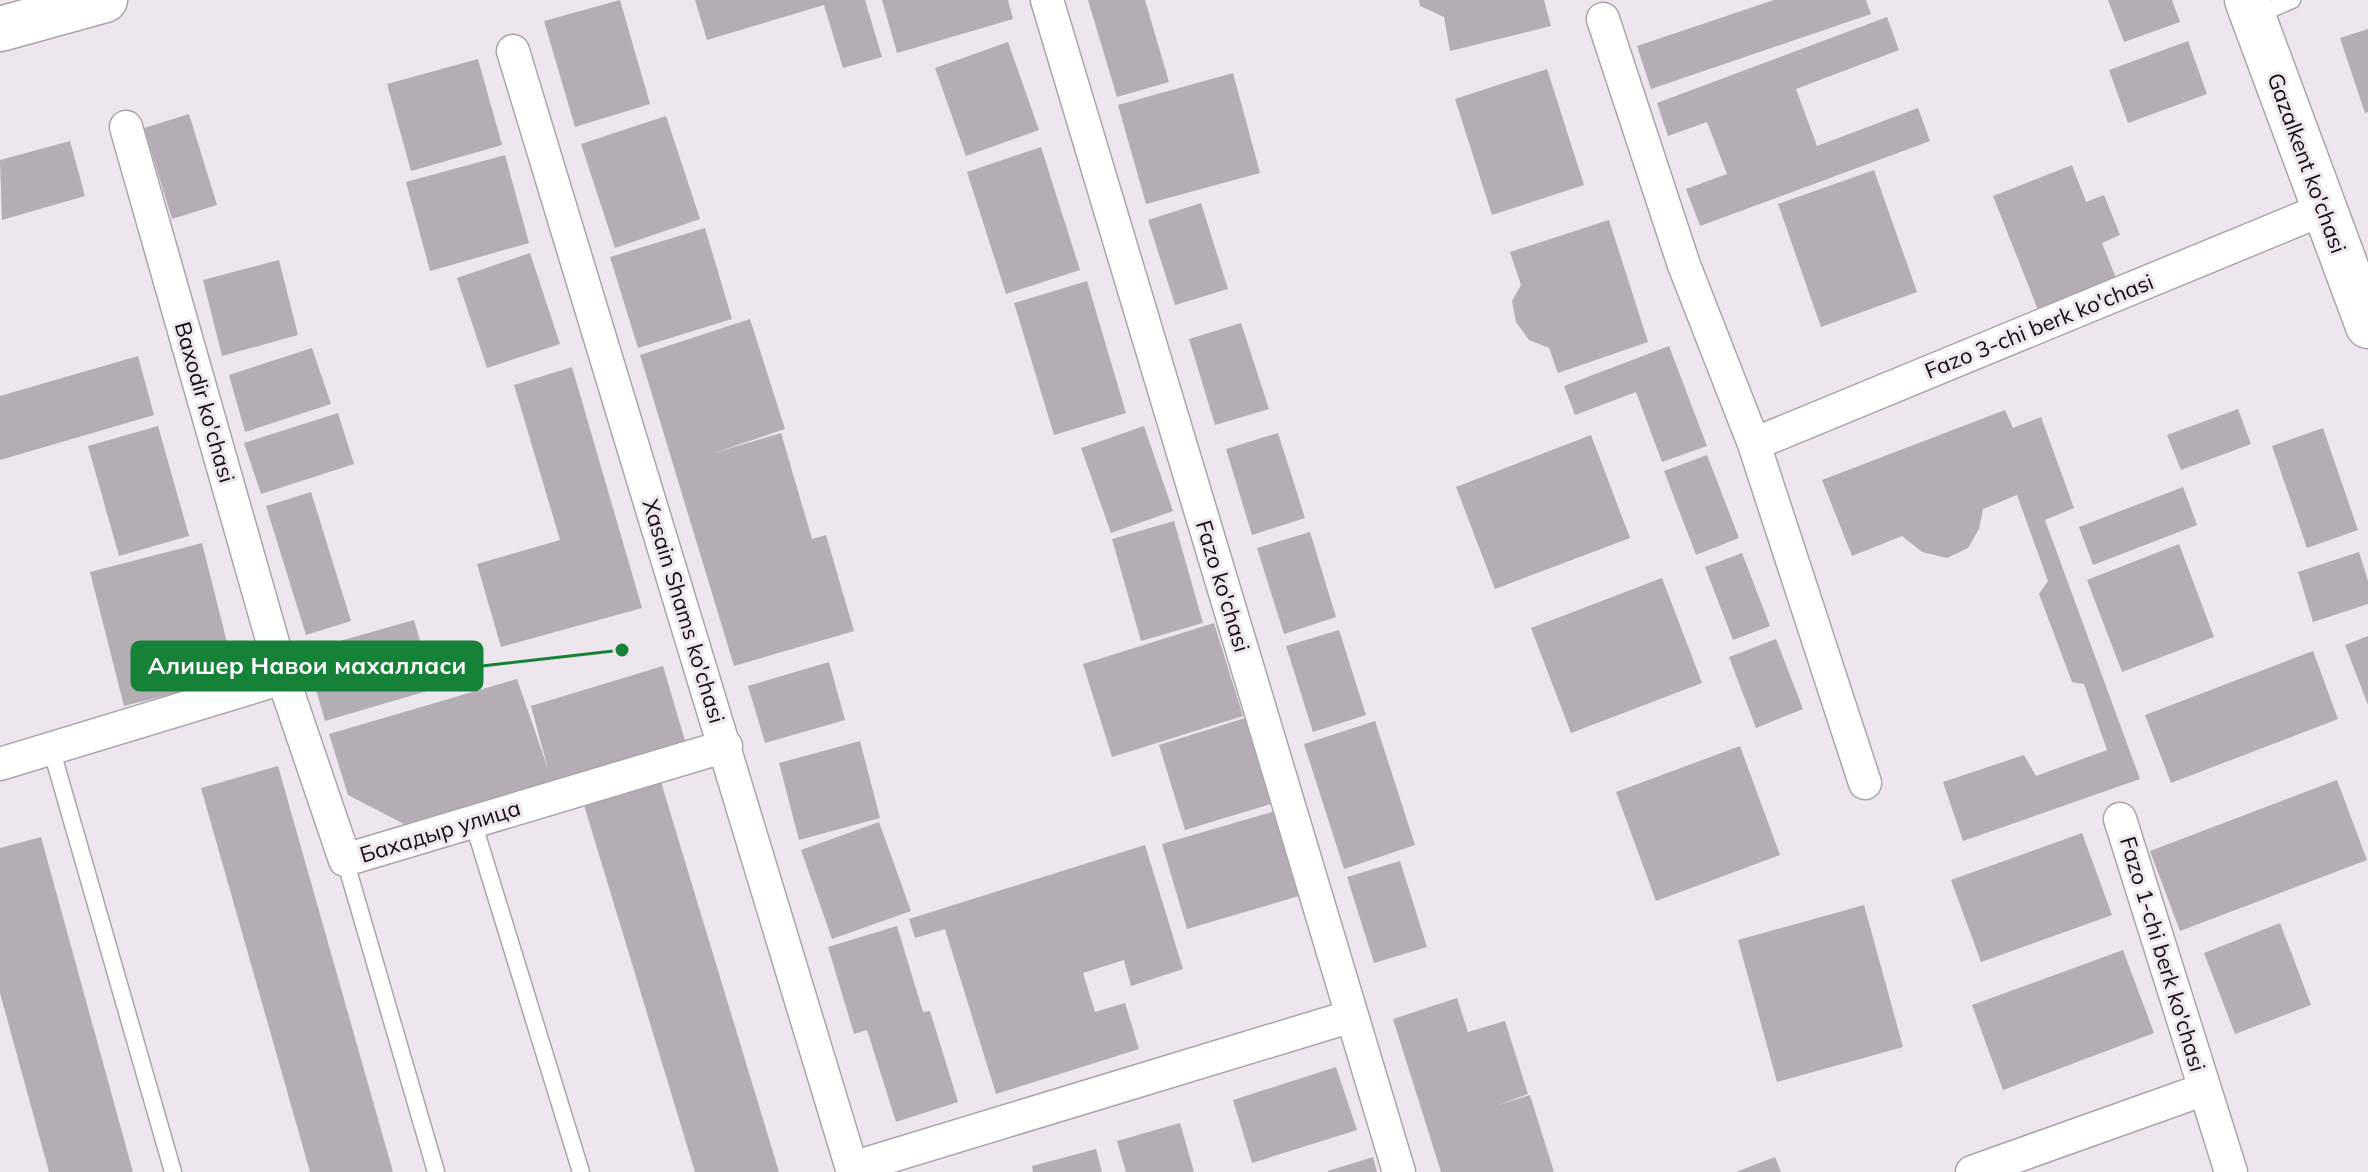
<svg xmlns="http://www.w3.org/2000/svg" width="2368" height="1172" viewBox="0 0 2368 1172" font-family="Mulish,sans-serif">
<style>
.building{fill:#b4adb4}
.lines{fill:none;stroke-linecap:round;stroke-linejoin:round}
.lane-casing{stroke:#aca4ab;stroke-width:19}
.street-casing{stroke:#aca4ab;stroke-width:35}
.secondary-casing{stroke:#aca4ab;stroke-width:47}
.primary-casing{stroke:#aca4ab;stroke-width:47}
.lane{stroke:#fff;stroke-width:16}
.street{stroke:#fff;stroke-width:32}
.secondary{stroke:#fff;stroke-width:44}
.primary{stroke:#fff;stroke-width:44}
.labels{text-anchor:middle;dominant-baseline:central;stroke-width:6;stroke-linejoin:round;paint-order:stroke}
.street-label{font-size:22px;fill:#0e0c0e;stroke:#eee6ed}
.leader{fill:none;stroke:#158238;stroke-width:3}
.callout-dot{fill:#158238;stroke:#eee6ed;stroke-width:3}
.callout{fill:#158238;stroke:#158238;stroke-width:3}
.callout-label{font-size:24px;text-anchor:middle;font-weight:bold;fill:#fff}
</style>
<rect width="100%" height="100%" fill="#eee6ed"/>
<path class="building" d="M 620,0 L 650,104 L 575,127 L 544,21 Z
M 695,0 L 865,0 L 882,57 L 843,68 L 824,5 L 707,40 Z
M 882,0 L 1008,0 L 1013,19 L 897,53 Z
M 1088,0 L 1145,0 L 1169,82 L 1117,97 Z
M 1419,0 L 1544,0 L 1551,26 L 1450,51 L 1444,17 L 1420,6 Z
M 1774,0 L 1866,0 L 1871,14 L 1651,89 L 1637,46 Z
M 2108,0 L 2172,0 L 2180,22 L 2124,42 Z
M 1887,17 L 1899,50 L 1796,89 L 1817,146 L 1918,108 L 1930,141 L 1700,226 L 1686,189 L 1727,174 L 1707,122 L 1668,136 L 1657,103 Z
M 2368,29 L 2368,112 L 2365,113 L 2340,38 Z
M 2188,41 L 2207,94 L 2128,123 L 2109,70 Z
M 1008,42 L 1039,130 L 966,156 L 935,68 Z
M 478,59 L 502,145 L 411,171 L 387,84 Z
M 1547,69 L 1584,185 L 1492,215 L 1455,99 Z
M 1233,73 L 1260,173 L 1146,204 L 1118,105 Z
M 189,114 L 217,205 L 172,219 L 144,128 Z
M 666,116 L 700,219 L 615,248 L 581,144 Z
M 70,141 L 85,196 L 2,220 L 0,160 Z
M 1041,147 L 1080,270 L 1006,294 L 967,172 Z
M 505,155 L 529,243 L 430,271 L 406,182 Z
M 2072,165 L 2086,202 L 2104,195 L 2120,235 L 2102,243 L 2116,278 L 2038,310 L 1993,196 Z
M 1874,170 L 1917,292 L 1821,327 L 1778,204 Z
M 1201,203 L 1228,289 L 1175,305 L 1148,220 Z
M 1609,220 L 1648,342 L 1558,373 L 1549,348 L 1529,340 L 1516,322 L 1512,301 L 1521,285 L 1510,252 Z
M 705,228 L 732,319 L 638,348 L 610,257 Z
M 530,253 L 560,344 L 487,368 L 457,278 Z
M 279,260 L 298,335 L 222,356 L 203,280 Z
M 1087,281 L 1126,413 L 1054,435 L 1014,303 Z
M 750,319 L 785,429 L 714,453 L 781,433 L 812,539 L 826,535 L 854,631 L 734,666 L 640,355 Z
M 1241,323 L 1269,409 L 1215,425 L 1189,339 Z
M 1669,346 L 1707,446 L 1662,462 L 1636,392 L 1575,415 L 1564,386 Z
M 312,348 L 331,404 L 245,432 L 229,375 Z
M 138,356 L 154,415 L 0,460 L 0,396 Z
M 572,367 L 642,608 L 501,647 L 477,564 L 560,540 L 514,385 Z
M 2238,409 L 2251,444 L 2181,470 L 2167,435 Z
M 2005,410 L 2013,428 L 2041,417 L 2074,508 L 2045,520 L 2140,779 L 1963,841 L 1943,782 L 2024,755 L 2036,776 L 2107,750 L 2084,684 L 2072,682 L 2039,594 L 2048,581 L 2017,495 L 1983,509 L 1979,529 L 1968,548 L 1947,558 L 1922,552 L 1902,536 L 1852,556 L 1822,480 Z
M 338,413 L 354,464 L 261,494 L 244,443 Z
M 158,426 L 189,536 L 119,556 L 88,446 Z
M 1144,426 L 1173,511 L 1111,533 L 1081,448 Z
M 2323,428 L 2358,530 L 2307,548 L 2272,446 Z
M 1278,433 L 1305,518 L 1252,535 L 1226,449 Z
M 1591,435 L 1630,538 L 1495,589 L 1456,487 Z
M 1707,455 L 1739,538 L 1696,555 L 1664,471 Z
M 2183,487 L 2197,525 L 2093,565 L 2079,527 Z
M 311,492 L 351,621 L 306,635 L 266,506 Z
M 1174,521 L 1203,623 L 1141,641 L 1112,539 Z
M 1310,532 L 1336,617 L 1284,634 L 1257,548 Z
M 202,543 L 236,678 L 124,706 L 90,572 Z
M 2179,544 L 2214,637 L 2122,672 L 2087,580 Z
M 2359,552 L 2368,581 L 2368,604 L 2313,622 L 2298,572 Z
M 1742,553 L 1770,626 L 1733,640 L 1705,567 Z
M 1662,578 L 1702,683 L 1571,733 L 1531,628 Z
M 414,620 L 434,689 L 325,721 L 305,651 Z
M 1214,623 L 1243,716 L 1112,757 L 1083,664 Z
M 1339,630 L 1366,715 L 1313,732 L 1286,646 Z
M 2368,636 L 2368,705 L 2345,645 Z
M 1776,639 L 1803,709 L 1756,728 L 1729,657 Z
M 2313,651 L 2338,719 L 2171,783 L 2145,715 Z
M 829,662 L 845,720 L 765,743 L 748,686 Z
M 663,666 L 686,744 L 404,824 L 348,795 L 329,734 L 517,679 L 548,769 L 531,706 Z
M 1245,718 L 1271,804 L 1185,830 L 1159,745 Z
M 1375,721 L 1415,845 L 1344,869 L 1304,744 Z
M 860,741 L 880,818 L 799,840 L 779,763 Z
M 1740,746 L 1780,855 L 1656,901 L 1616,792 Z
M 278,766 L 393,1172 L 310,1172 L 201,788 Z
M 2337,780 L 2367,860 L 2180,931 L 2150,851 Z
M 661,782 L 779,1172 L 695,1172 L 584,805 Z
M 1275,811 L 1299,896 L 1187,929 L 1162,844 Z
M 879,822 L 911,911 L 832,939 L 801,850 Z
M 2082,833 L 2112,915 L 1981,962 L 1951,880 Z
M 41,837 L 133,1172 L 49,1172 L 0,993 L 0,848 Z
M 1145,845 L 1183,969 L 1131,986 L 1124,960 L 1083,973 L 1095,1012 L 1125,1003 L 1139,1049 L 996,1094 L 945,929 L 915,938 L 909,919 Z
M 1400,861 L 1427,947 L 1374,963 L 1347,877 Z
M 1864,905 L 1903,1047 L 1777,1082 L 1738,940 Z
M 2280,923 L 2311,1005 L 2235,1034 L 2204,953 Z
M 897,926 L 923,1012 L 930,1011 L 958,1102 L 896,1122 L 867,1030 L 854,1034 L 828,947 Z
M 2123,950 L 2154,1033 L 2003,1090 L 1972,1005 Z
M 1457,998 L 1468,1032 L 1505,1021 L 1528,1094 L 1498,1105 L 1530,1095 L 1554,1172 L 1441,1172 L 1393,1019 Z
M 1336,1067 L 1357,1130 L 1252,1163 L 1233,1100 Z
M 1180,1123 L 1194,1172 L 1126,1172 L 1117,1141 Z
M 1096,1149 L 1102,1172 L 1033,1172 L 1032,1166 Z
M 1373,1157 L 1377,1172 L 1328,1172 L 1328,1171 Z
M 1775,1157 L 1781,1172 L 1736,1172 Z"/>
<g class="lines">
<defs>
<path id="lane" d="M 2253,17 L 2292,0
M 51,748 L 173,1172
M 477,835 L 581,1172
M 345,860 L 436,1172"/>
<path id="street" d="M 1047,0 L 1399,1172
M 1603,19 L 1684,265 L 1754,444 L 1865,783
M 513,51 L 853,1172
M 126,127 L 283,678 L 345,860 L 726,746
M 1754,444 L 2324,209
M 0,764 L 283,678
M 2120,819 L 2231,1172
M 852,1168 L 1352,1016
M 1972,1172 L 2205,1089"/>
<path id="secondary" d="M 2247,0 L 2368,326"/>
<path id="primary" d="M 0,29 L 105,0"/>
</defs>
<use href="#lane" class="lane-casing"/>
<use href="#street" class="street-casing"/>
<use href="#secondary" class="secondary-casing"/>
<use href="#primary" class="primary-casing"/>
<use href="#lane" class="lane"/>
<use href="#street" class="street"/>
<use href="#secondary" class="secondary"/>
<use href="#primary" class="primary"/>
</g>
<g class="labels">
<g class="street-label">
<text transform="translate(2307 163) rotate(70)">Gazalkent ko'chasi</text>
<text transform="translate(2039 326) rotate(-22)">Fazo 3-chi berk ko'chasi</text>
<text transform="translate(205 402) rotate(74)">Baxodir ko'chasi</text>
<text transform="translate(1223 586) rotate(73)">Fazo ko'chasi</text>
<text transform="translate(684 611) rotate(73)">Xasain Shams ko'chasi</text>
<text transform="translate(440 831) rotate(-17)">Бахадыр улица</text>
<text transform="translate(2163 954) rotate(73)">Fazo 1-chi berk ko'chasi</text>
</g>
</g>
<path class="leader" d="M622 650L482 666"/>
<circle class="callout-dot" cx="622" cy="650" r="8"/>
<rect class="callout" x="132" y="642" width="350" height="48" rx="8"/>
<g class="callout-label">
<text x="307" y="674">Алишер Навои махалласи</text>
</g>
</svg>
